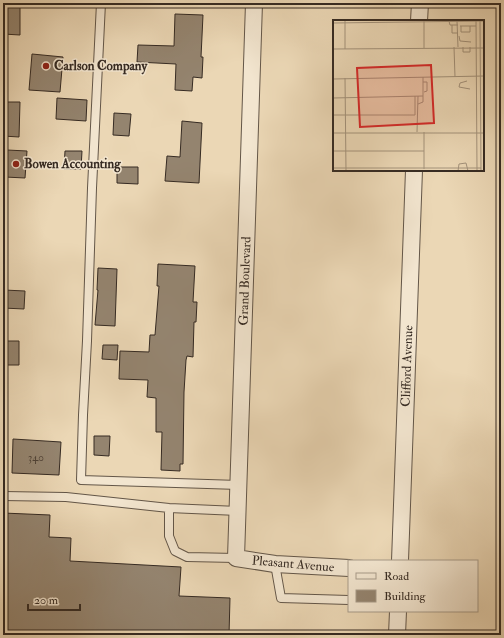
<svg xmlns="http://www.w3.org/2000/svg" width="504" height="638" viewBox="0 0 504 638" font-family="'IM FELL Double Pica',serif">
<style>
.building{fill:#94846f;stroke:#362b23}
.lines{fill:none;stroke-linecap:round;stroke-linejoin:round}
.service-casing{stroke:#635648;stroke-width:10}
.minor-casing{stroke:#635648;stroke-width:18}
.service{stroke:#f2e5cf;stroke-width:8}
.minor{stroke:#f2e5cf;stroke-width:16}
.poi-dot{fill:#8f2418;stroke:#f2e5cf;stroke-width:1.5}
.labels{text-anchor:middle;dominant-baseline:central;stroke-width:3;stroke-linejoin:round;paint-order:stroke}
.number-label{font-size:11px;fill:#4e4136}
.poi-label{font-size:13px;font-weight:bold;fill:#362b23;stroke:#f2e5cf;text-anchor:start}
.street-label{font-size:13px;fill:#362b23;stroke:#f2e5cf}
.inset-road{fill:none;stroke:#a3927b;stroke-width:1}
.view{fill:#d62828;fill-opacity:0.15;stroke:#d62828;stroke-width:2}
.inset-edge{fill:none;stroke:#362b23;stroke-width:2}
</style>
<rect width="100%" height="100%" fill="#ebd7b5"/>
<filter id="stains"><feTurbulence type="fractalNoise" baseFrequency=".005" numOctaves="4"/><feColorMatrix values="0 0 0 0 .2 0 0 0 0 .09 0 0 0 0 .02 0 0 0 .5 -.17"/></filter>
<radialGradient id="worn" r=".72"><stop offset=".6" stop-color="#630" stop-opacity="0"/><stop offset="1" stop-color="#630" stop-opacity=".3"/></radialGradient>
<path class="building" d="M 3,7 L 20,7 L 20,35 L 3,34 Z
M 175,14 L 203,15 L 201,57 L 203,57 L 202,78 L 193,77 L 192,91 L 175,90 L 176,64 L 137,62 L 138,45 L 174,46 Z
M 32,54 L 63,57 L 60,92 L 29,90 Z
M 57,98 L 87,100 L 86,121 L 56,119 Z
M 3,102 L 20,102 L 19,137 L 3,136 Z
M 114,113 L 131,114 L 129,136 L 113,135 Z
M 182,121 L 202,123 L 199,183 L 165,181 L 167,156 L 180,157 Z
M 7,150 L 27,151 L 25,178 L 5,177 Z
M 65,151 L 82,151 L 81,169 L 64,169 Z
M 117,167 L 138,167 L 138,184 L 117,183 Z
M 158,264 L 195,266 L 193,302 L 197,302 L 196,322 L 194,322 L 193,357 L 187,356 L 186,360 L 184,392 L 183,464 L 180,464 L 180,471 L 161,470 L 162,432 L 156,432 L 156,398 L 147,397 L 148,380 L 119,379 L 120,351 L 149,352 L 150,335 L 155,335 L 159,286 L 157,286 Z
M 98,268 L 117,269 L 115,326 L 95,325 L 98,290 L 97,290 Z
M 4,290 L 25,291 L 24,309 L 3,308 Z
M 3,341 L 19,341 L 19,365 L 3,365 Z
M 103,345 L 118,345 L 117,360 L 102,359 Z
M 94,436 L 110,436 L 109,456 L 94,455 Z
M 13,439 L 61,442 L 59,475 L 12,473 Z
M 3,513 L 50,515 L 49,537 L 71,538 L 70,561 L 181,567 L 179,596 L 230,598 L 229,635 L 3,635 Z"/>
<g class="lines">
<defs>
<path id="service" d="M 101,3 L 92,188 L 87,341 L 83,415 L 81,480 L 239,485
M 3,496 L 66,497 L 169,508 L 238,511
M 169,508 L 169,536 L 175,551 L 187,557 L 236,558
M 275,564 L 281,598 L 349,600"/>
<path id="minor" d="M 254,3 L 236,558 L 275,564 L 349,568
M 419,21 L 420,3
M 400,561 L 414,170
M 397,635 L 398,611"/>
</defs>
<use href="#service" class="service-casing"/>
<use href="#minor" class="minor-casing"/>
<use href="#service" class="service"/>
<use href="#minor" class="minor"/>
</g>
<g class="poi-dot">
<circle cx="46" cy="66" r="4"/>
<circle cx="16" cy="164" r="4"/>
</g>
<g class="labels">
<g class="number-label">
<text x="36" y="457">340</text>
</g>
<g class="poi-label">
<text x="54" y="66">Carlson Company</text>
<text x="24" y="164">Bowen Accounting</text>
</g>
<g class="street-label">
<text transform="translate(245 281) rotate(-88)">Grand Boulevard</text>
<text transform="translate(407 366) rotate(-88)">Clifford Avenue</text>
<text transform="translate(293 564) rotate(5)">Pleasant Avenue</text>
</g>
</g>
<g transform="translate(333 20)">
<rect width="151" height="151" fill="#ebd7b5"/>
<path class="inset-road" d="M 143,0 L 144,151M 147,0 L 148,151M 91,1 L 91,28M 116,1 L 117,5 L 125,5M 124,1 L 125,27M 0,3 L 151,1M 119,5 L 119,13 L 125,13M 127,6 L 143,6M 128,6 L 128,12 L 137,12 L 137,6M 126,16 L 127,21 L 138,22M 121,27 L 122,57M 130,27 L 130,32 L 137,32 L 137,27M 0,29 L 151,28M 12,29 L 12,0M 12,58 L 13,151M 0,59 L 151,56M 134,61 L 127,63 L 126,67 L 137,69M 90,62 L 94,62 L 94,71 L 91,72M 0,78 L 90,76M 85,84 L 90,82 L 90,57M 0,95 L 82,95 L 82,76M 84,112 L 85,76M 91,112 L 91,149M 0,113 L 151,113M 0,131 L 91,131M 0,148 L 148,148M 125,151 L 126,144 L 133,143 L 135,151"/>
<path class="view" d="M 98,45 L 101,103 L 27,107 L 24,48 Z"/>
<rect width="151" height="151" class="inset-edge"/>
</g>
<rect width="504" height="638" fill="none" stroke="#ebd7b5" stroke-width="16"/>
<rect x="4" y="4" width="496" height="630" fill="none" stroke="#362b23" stroke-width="2"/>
<rect x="8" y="8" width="488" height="622" fill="none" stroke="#362b23"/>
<rect x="348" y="560" width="130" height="52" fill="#f2e5cf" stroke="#a79b8a"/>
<rect x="356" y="573" width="20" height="6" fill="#f2e5cf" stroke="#a79b8a"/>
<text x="384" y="580" font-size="12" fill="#362b23">Road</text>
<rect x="356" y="590" width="20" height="12" fill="#94846f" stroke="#a79b8a"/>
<text x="384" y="600" font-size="12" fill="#362b23">Building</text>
<path d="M28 604v6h52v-6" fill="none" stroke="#362b23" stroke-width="2"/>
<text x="34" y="604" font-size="12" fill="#362b23" stroke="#f2e5cf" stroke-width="3" paint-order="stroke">20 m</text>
<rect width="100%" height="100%" filter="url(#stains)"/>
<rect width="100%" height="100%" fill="url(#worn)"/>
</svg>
